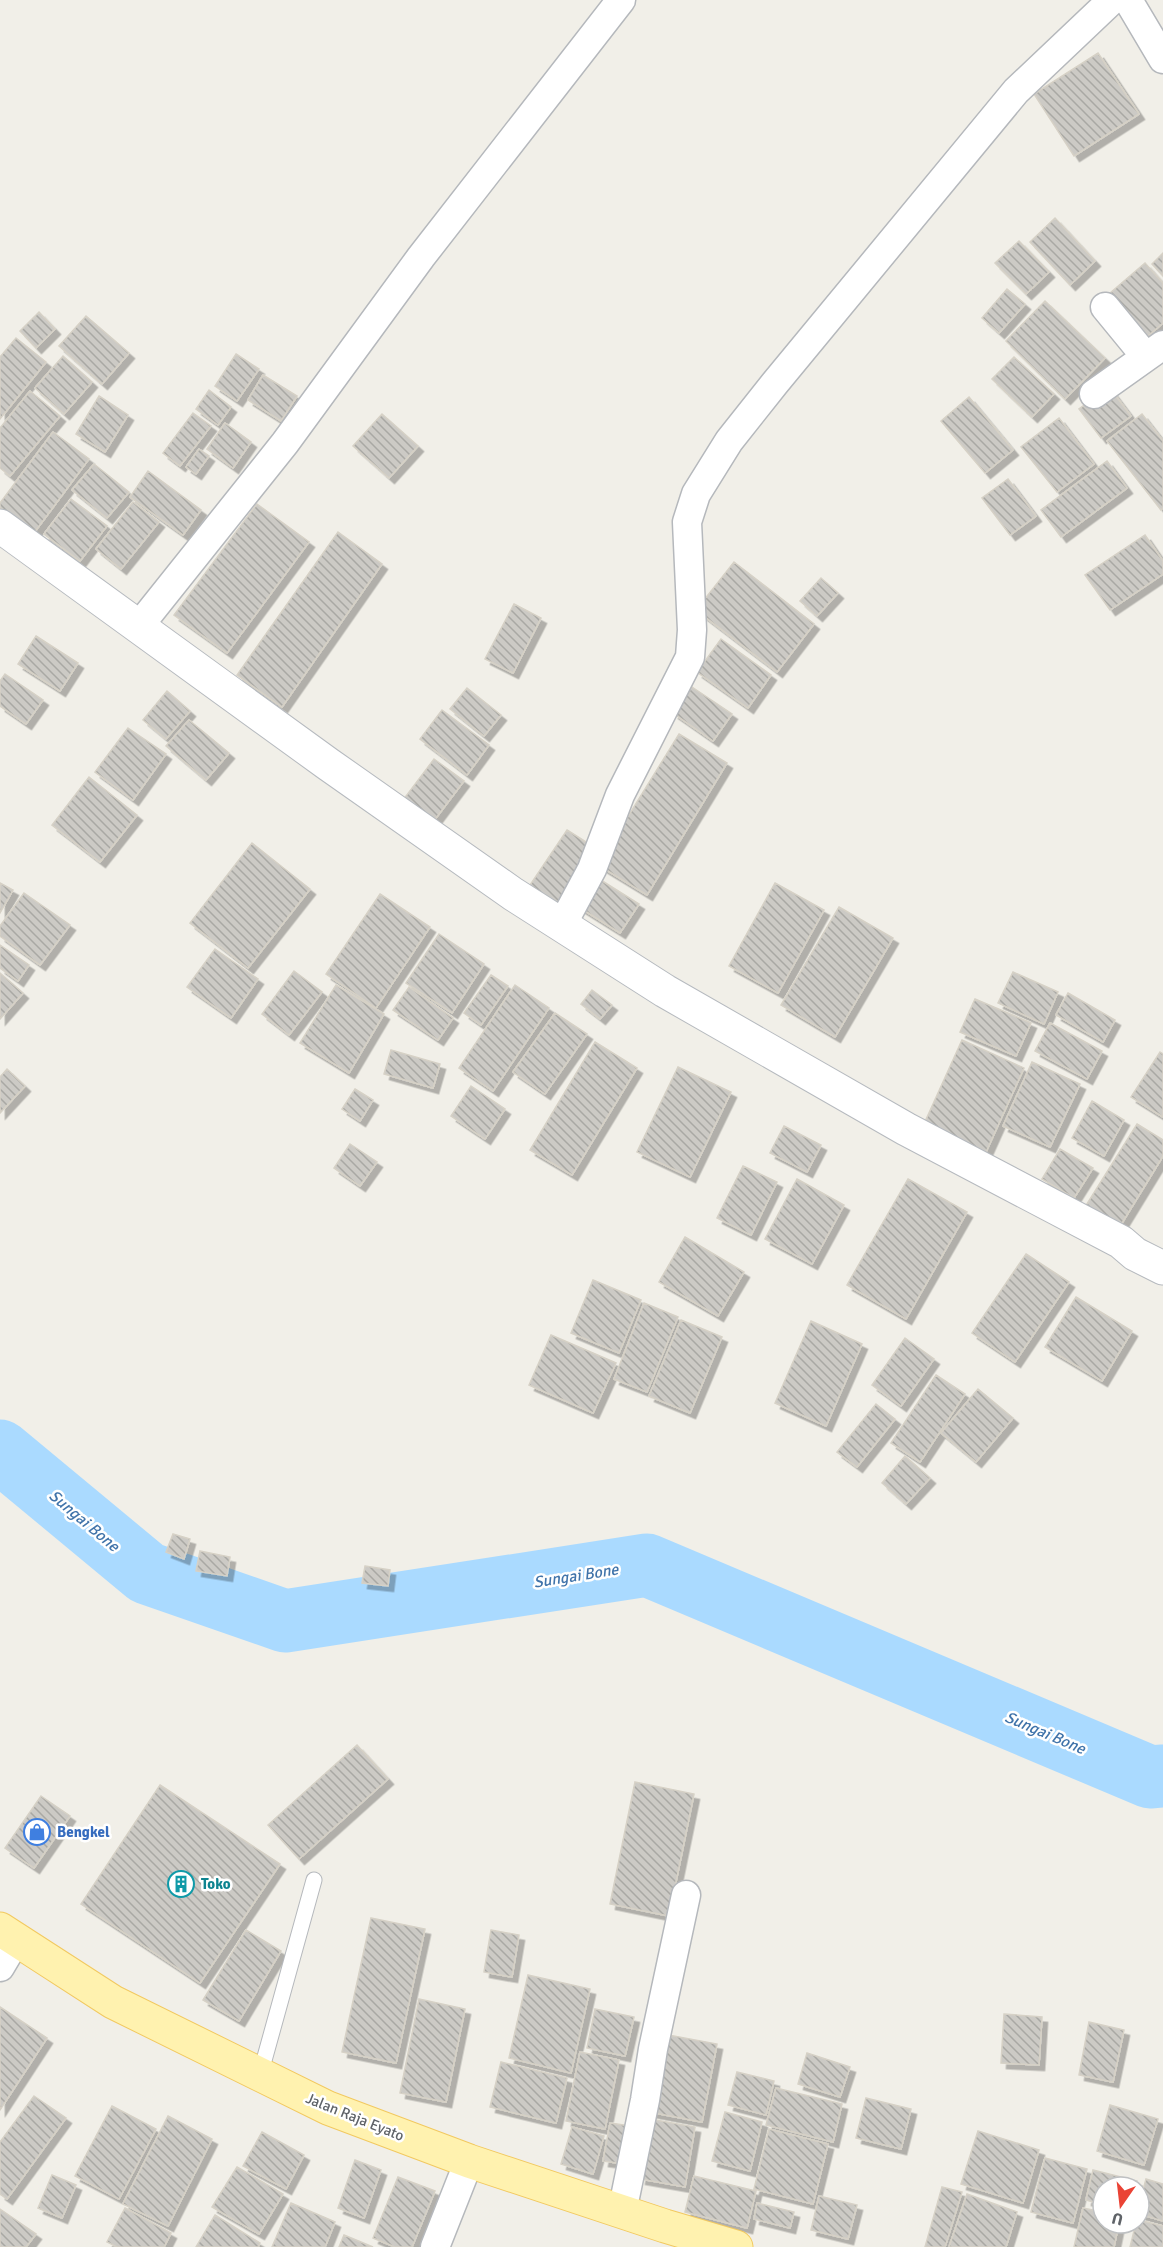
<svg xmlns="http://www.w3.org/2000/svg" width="1163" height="2247" viewBox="0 0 1163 2247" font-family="Signika,sans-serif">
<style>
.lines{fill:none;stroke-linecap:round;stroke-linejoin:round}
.river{stroke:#aadaff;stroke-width:63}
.building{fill:url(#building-back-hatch);stroke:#d6d1c6;stroke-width:1.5;filter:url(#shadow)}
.lane-casing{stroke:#b5b8bc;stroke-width:17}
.street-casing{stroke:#b5b8bc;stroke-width:31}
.secondary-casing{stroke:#b6babf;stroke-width:35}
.primary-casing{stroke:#f2c960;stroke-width:35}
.lane{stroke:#fff;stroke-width:15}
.street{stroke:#fff;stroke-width:28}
.secondary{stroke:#fff;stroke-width:33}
.primary{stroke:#fff2af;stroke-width:33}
.labels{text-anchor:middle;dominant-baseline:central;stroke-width:5;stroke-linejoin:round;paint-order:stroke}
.shop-label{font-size:15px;font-weight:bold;fill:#366cbe;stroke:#fff;text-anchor:start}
.culture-label{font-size:15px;font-weight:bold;fill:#0d838f;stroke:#fff;text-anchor:start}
.street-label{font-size:15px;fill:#5f6368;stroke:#fff}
.water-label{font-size:16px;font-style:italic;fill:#4174aa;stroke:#fff}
</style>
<defs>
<pattern id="building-back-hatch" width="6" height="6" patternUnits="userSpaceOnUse" patternTransform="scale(1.5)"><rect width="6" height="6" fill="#cccac5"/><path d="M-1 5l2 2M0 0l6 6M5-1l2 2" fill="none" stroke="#a9a8a4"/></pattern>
<filter id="shadow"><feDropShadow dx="5.5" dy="5.5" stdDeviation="0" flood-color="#0004"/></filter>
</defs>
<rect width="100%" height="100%" fill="#f1efe8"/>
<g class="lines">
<path class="river" d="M 0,1451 L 147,1573 L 285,1621 L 647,1565 L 1150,1777 L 1163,1776"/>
</g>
<path class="building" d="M 1098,53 L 1139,114 L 1074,156 L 1034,94 Z
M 1055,218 L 1095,261 L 1070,285 L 1030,242 Z
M 1019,241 L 1049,272 L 1026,294 L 995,263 Z
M 1163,253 L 1163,276 L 1152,264 Z
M 1145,263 L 1163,283 L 1163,323 L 1148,336 L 1110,293 Z
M 1007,289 L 1025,304 L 999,333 L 982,318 Z
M 1045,301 L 1105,358 L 1065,399 L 1006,341 Z
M 39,312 L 55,329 L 36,348 L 20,331 Z
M 86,316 L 129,353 L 102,384 L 59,346 Z
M 16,338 L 46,362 L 0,419 L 0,357 Z
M 236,354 L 259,369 L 237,401 L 215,386 Z
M 63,356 L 92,382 L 64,414 L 35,388 Z
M 1014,357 L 1054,394 L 1032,417 L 992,379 Z
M 263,375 L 297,396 L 281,421 L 248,400 Z
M 1109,387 L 1131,416 L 1101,438 L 1079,409 Z
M 209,390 L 231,407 L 218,425 L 196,409 Z
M 30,391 L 60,416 L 10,476 L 0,468 L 0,428 Z
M 99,396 L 128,415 L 105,452 L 76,434 Z
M 969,397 L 1013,450 L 985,473 L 941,421 Z
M 193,413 L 211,426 L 180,466 L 163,453 Z
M 382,414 L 418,446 L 389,478 L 353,446 Z
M 1142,414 L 1163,441 L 1163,508 L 1161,510 L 1107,441 Z
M 1059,418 L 1094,464 L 1057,492 L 1021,447 Z
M 225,423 L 251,442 L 233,468 L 207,449 Z
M 53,432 L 89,459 L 34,533 L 0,508 L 0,503 Z
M 199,449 L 209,456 L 196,474 L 186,467 Z
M 1107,461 L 1127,488 L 1061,537 L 1041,510 Z
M 94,464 L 129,492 L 107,518 L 72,490 Z
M 148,471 L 201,510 L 183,535 L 130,497 Z
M 1008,479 L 1036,516 L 1010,535 L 982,498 Z
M 71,499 L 107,526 L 80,561 L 44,534 Z
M 133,502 L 159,522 L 121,569 L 96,549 Z
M 257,504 L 309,542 L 227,653 L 174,615 Z
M 338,532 L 382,564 L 282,707 L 237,675 Z
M 1145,535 L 1163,561 L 1163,574 L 1110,610 L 1085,575 Z
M 734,562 L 814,624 L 777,672 L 696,610 Z
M 821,578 L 838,593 L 817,616 L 800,601 Z
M 514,604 L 541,618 L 513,673 L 485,659 Z
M 36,636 L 78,663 L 60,691 L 18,664 Z
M 721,639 L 771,675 L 748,708 L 697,672 Z
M 5,674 L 43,700 L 26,724 L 0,706 L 0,681 Z
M 692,687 L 732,714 L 713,741 L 673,713 Z
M 467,688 L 501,715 L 484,736 L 450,709 Z
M 167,691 L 190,711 L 166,739 L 143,720 Z
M 442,710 L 489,745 L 467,775 L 420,739 Z
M 189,720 L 229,753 L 206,780 L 166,746 Z
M 128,728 L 166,754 L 133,800 L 95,772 Z
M 679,734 L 727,763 L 647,895 L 598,865 Z
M 434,759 L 464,781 L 430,826 L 400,804 Z
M 89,777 L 137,815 L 100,862 L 52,825 Z
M 567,830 L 594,847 L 557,903 L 530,885 Z
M 252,843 L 310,889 L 248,968 L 190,923 Z
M 596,877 L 639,904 L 620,933 L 577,906 Z
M 0,883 L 13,890 L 0,913 Z
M 775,883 L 824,910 L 778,993 L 729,966 Z
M 24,893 L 70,925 L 40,965 L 0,936 L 0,926 Z
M 380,894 L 430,927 L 376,1008 L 326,974 Z
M 839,907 L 893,938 L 835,1037 L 781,1005 Z
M 439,934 L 484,964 L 452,1013 L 406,983 Z
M 0,945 L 29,965 L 18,981 L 0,968 Z
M 215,949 L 258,979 L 231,1018 L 187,987 Z
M 294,971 L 322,992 L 289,1035 L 262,1014 Z
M 1013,972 L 1058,992 L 1044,1024 L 998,1003 Z
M 0,973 L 23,993 L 0,1019 Z
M 491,975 L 508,986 L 481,1025 L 464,1013 Z
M 336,985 L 384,1014 L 349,1073 L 300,1043 Z
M 515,985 L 549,1008 L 493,1091 L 459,1068 Z
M 409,987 L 453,1018 L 438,1040 L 393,1010 Z
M 592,990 L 612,1005 L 600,1019 L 581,1004 Z
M 1068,993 L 1115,1020 L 1103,1042 L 1056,1015 Z
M 975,999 L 1031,1023 L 1016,1056 L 960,1032 Z
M 555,1013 L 587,1034 L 545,1094 L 513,1072 Z
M 1050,1023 L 1102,1051 L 1087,1079 L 1035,1051 Z
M 962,1040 L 1024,1068 L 986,1152 L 924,1124 Z
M 595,1042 L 637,1068 L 572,1175 L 530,1150 Z
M 391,1050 L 440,1064 L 433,1088 L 384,1074 Z
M 1160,1052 L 1163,1054 L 1163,1117 L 1131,1097 Z
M 1032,1062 L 1080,1084 L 1050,1147 L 1003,1126 Z
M 678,1067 L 731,1092 L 690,1177 L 637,1152 Z
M 7,1069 L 25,1086 L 0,1113 L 0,1077 Z
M 471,1086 L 505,1109 L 485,1139 L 451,1116 Z
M 355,1089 L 373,1100 L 360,1121 L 342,1109 Z
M 1092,1101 L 1124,1120 L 1104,1156 L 1072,1138 Z
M 1137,1124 L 1163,1140 L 1163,1156 L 1119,1228 L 1085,1207 Z
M 784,1126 L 821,1145 L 807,1172 L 770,1153 Z
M 350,1144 L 377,1162 L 360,1186 L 334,1168 Z
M 1060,1149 L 1093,1168 L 1074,1198 L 1042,1179 Z
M 743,1166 L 777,1182 L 751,1235 L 717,1218 Z
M 797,1179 L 844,1205 L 812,1264 L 765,1239 Z
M 908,1179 L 967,1212 L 906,1319 L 847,1285 Z
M 685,1237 L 744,1272 L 718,1316 L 659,1282 Z
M 1026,1254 L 1069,1282 L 1015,1362 L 972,1333 Z
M 593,1280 L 641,1300 L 619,1353 L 571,1333 Z
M 1076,1297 L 1132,1331 L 1102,1381 L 1045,1347 Z
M 644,1303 L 678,1317 L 647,1392 L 614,1379 Z
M 681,1320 L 722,1337 L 690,1413 L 649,1396 Z
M 811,1321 L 862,1344 L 826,1426 L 775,1403 Z
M 551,1335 L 616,1363 L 593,1413 L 529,1385 Z
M 905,1338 L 934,1359 L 901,1406 L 872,1385 Z
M 936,1375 L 965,1394 L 920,1462 L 891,1443 Z
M 978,1389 L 1013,1418 L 976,1462 L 941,1433 Z
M 876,1404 L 895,1419 L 857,1467 L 837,1452 Z
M 905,1456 L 930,1478 L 906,1504 L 882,1483 Z
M 173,1534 L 190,1539 L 184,1559 L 166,1552 Z
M 200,1551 L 230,1557 L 227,1576 L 196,1571 Z
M 365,1566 L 390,1570 L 388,1586 L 362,1583 Z
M 357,1745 L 388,1779 L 299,1859 L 268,1825 Z
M 635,1782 L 694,1794 L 669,1916 L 610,1904 Z
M 160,1785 L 280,1864 L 200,1983 L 81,1904 Z
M 41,1796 L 70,1816 L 34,1868 L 5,1848 Z
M 371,1918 L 425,1929 L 396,2063 L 342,2052 Z
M 246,1930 L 281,1951 L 239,2021 L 203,2000 Z
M 491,1930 L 519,1935 L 512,1977 L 484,1972 Z
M 528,1975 L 590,1989 L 571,2073 L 509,2058 Z
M 419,1999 L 465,2009 L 446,2102 L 400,2093 Z
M 0,2007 L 47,2038 L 0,2110 Z
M 595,2009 L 634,2017 L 625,2056 L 587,2048 Z
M 1004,2014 L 1042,2017 L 1039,2065 L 1001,2063 Z
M 1089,2022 L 1124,2030 L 1113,2082 L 1079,2075 Z
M 663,2034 L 717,2044 L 702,2122 L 649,2112 Z
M 580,2052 L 619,2060 L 605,2129 L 566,2121 Z
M 807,2053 L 850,2067 L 840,2097 L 798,2084 Z
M 501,2062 L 567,2078 L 556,2123 L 490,2107 Z
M 737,2072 L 774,2081 L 766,2115 L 728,2105 Z
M 776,2088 L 842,2104 L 833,2142 L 766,2125 Z
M 34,2096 L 66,2118 L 7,2199 L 0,2194 L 0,2142 Z
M 866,2098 L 911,2109 L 901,2149 L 856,2138 Z
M 1110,2105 L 1158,2119 L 1144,2165 L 1097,2151 Z
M 112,2106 L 156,2129 L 119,2199 L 75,2176 Z
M 725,2112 L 762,2122 L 750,2171 L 712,2161 Z
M 168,2116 L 212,2139 L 168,2226 L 123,2204 Z
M 650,2119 L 695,2127 L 685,2187 L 640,2179 Z
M 610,2123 L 630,2126 L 625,2164 L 603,2161 Z
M 572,2127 L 604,2136 L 593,2174 L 561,2164 Z
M 769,2129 L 828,2144 L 813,2204 L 754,2189 Z
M 978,2131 L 1039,2150 L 1023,2203 L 961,2184 Z
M 262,2132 L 304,2155 L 286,2189 L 243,2166 Z
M 1045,2158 L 1087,2169 L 1073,2223 L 1031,2212 Z
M 355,2160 L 381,2170 L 364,2218 L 338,2208 Z
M 237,2167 L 283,2194 L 259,2234 L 212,2207 Z
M 1093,2170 L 1137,2181 L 1135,2187 L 1103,2187 L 1103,2205 L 1086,2200 Z
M 52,2175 L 76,2185 L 62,2218 L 38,2208 Z
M 694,2176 L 756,2191 L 747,2228 L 685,2212 Z
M 398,2177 L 435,2191 L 412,2247 L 395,2247 L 373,2238 Z
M 1146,2179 L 1163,2184 L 1163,2221 L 1139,2214 L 1139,2205 Z
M 942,2187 L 962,2192 L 945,2247 L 925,2247 Z
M 967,2194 L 1017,2212 L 1006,2247 L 949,2247 Z
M 819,2196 L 857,2205 L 848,2239 L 811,2230 Z
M 291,2203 L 335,2222 L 325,2247 L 272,2247 Z
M 757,2203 L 794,2212 L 790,2228 L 754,2219 Z
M 125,2208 L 171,2233 L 164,2247 L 117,2247 L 107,2242 Z
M 1083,2208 L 1103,2212 L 1103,2223 L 1119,2223 L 1114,2247 L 1074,2247 Z
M 0,2209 L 36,2234 L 26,2247 L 0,2247 Z
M 215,2215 L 260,2243 L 258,2247 L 196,2247 Z
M 1139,2220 L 1163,2226 L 1163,2247 L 1130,2247 L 1136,2223 L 1139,2223 Z
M 344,2235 L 373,2247 L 339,2247 Z"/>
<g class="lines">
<defs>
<path id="lane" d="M 260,2075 L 314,1880"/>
<path id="street" d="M 1128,0 L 1163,59
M 1105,307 L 1146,357
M 1094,394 L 1163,345
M 139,626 L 285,443 L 421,257 L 621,0
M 562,925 L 592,869 L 620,795 L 690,657 L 692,630 L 687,522 L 696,494 L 729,441 L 775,383 L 1016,91 L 1112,0
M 0,1967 L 16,1940
M 622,2212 L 645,2100 L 653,2049 L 686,1895
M 435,2247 L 469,2161"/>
<path id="secondary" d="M 0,526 L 328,764 L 513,894 L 665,991 L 906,1129 L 1121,1242 L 1135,1254 L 1163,1268"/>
<path id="primary" d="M 0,1929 L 113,2002 L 328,2108 L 469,2161 L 665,2226 L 736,2247"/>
</defs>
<use href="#lane" class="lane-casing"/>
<use href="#street" class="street-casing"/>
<use href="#secondary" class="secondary-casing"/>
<use href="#primary" class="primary-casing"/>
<use href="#lane" class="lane"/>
<use href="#street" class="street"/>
<use href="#secondary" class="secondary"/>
<use href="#primary" class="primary"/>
</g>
<defs>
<symbol id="shop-ring" viewBox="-11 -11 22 22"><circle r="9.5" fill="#fff" stroke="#3f7fe0" stroke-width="1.5"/><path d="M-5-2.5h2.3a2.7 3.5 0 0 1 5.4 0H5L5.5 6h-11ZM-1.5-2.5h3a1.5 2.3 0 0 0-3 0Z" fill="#3f7fe0"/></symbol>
<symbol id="building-ring" viewBox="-11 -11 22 22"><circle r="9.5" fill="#fff" stroke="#0f9aa8" stroke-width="1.5"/><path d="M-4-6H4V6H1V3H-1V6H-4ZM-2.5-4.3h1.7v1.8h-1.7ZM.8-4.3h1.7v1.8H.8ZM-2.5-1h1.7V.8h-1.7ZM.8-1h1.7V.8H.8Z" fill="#0f9aa8"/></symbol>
</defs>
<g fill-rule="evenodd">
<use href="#shop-ring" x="22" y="1817" width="30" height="30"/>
<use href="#building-ring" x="166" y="1869" width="30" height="30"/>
</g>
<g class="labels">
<g class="shop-label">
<text x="57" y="1832">Bengkel</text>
</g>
<g class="culture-label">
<text x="201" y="1884">Toko</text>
</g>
<g class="street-label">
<text transform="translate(355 2117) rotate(22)">Jalan Raja Eyato</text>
</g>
<g class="water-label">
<text transform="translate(84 1521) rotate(40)">Sungai Bone</text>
<text transform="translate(576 1576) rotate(-9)">Sungai Bone</text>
<text transform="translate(1045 1733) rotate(23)">Sungai Bone</text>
</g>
</g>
<g transform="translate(1121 2205) rotate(194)"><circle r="28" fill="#ffffff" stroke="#bfc1c3" stroke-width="1.5"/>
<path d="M0-4.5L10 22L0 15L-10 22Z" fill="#ea4335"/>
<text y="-9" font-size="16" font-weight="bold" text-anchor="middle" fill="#5f6368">U</text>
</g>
</svg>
